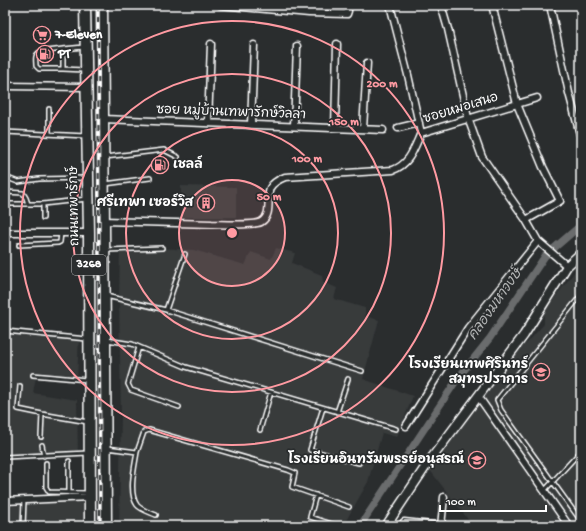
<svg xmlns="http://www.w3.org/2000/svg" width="586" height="531" viewBox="0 0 586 531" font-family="'Gochi Hand','Playpen Sans Thai',sans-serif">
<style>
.built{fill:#373a3b}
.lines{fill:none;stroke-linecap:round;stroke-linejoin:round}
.canal{stroke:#6a6c6d;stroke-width:7}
.service-casing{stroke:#fff;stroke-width:6}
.minor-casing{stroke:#fff;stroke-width:9}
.tertiary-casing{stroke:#fff;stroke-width:11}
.primary-casing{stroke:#fff;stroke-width:13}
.service{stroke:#2a2d2e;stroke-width:3}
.minor{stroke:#2a2d2e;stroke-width:6}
.tertiary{stroke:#2a2d2e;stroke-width:8}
.primary{stroke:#2a2d2e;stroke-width:10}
.rail-casing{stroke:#fff;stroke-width:3.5}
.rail{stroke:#2a2d2e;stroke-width:2;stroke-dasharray:6;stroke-linecap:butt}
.ring{fill:none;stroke:#ff9aa2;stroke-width:2}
.labels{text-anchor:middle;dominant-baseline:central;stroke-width:3.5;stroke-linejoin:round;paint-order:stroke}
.shield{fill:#2a2d2e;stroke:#bfc0c0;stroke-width:1}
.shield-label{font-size:12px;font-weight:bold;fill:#fff}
.poi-label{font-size:13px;font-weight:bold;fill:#fff;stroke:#2a2d2e;text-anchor:start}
.street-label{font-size:13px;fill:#fff;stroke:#2a2d2e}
.water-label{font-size:14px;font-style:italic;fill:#b4b6b6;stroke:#2a2d2e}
.centre{fill:#ff9aa2;stroke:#2a2d2e;stroke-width:2}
.ring-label{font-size:12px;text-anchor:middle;font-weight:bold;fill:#ff9aa2;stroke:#2a2d2e;stroke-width:3.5;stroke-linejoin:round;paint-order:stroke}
</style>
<rect width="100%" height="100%" fill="#2a2d2e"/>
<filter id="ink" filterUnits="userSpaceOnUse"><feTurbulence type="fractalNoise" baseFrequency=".025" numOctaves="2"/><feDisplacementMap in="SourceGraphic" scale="8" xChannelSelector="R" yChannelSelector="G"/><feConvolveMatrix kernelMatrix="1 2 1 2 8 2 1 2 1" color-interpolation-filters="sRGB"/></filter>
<g filter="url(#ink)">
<path class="built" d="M 181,186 L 236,187 L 236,217 L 181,217 Z
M 120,246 L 194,250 L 245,265 L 251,252 L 271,259 L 276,248 L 295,253 L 292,263 L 322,275 L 323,282 L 337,288 L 334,299 L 365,308 L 365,316 L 379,320 L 363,379 L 413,396 L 397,437 L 382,433 L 368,482 L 343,526 L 119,526 L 121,414 L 119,301 Z
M 581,266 L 581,526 L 573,526 L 484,397 L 519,347 L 527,343 L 544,324 L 544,311 L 577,269 Z
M 5,327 L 79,336 L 77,381 L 36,377 L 33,393 L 77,400 L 78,456 L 5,460 Z
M 479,403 L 564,526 L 473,526 L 429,469 Z
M 84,497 L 84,526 L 5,526 L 5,502 Z"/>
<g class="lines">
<path class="canal" d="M 360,526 L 458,378 L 490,338 L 545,256 L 581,225"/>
<defs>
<path id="service" d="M 63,49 L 40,52 C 34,55 36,60 36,66 L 39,69 L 63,69
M 84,70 L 63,69 L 63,49 L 84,47
M 5,132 L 86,136
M 49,134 L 49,109
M 105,157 L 164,150 L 178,157
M 5,177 L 18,182 L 39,179 L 86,178
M 105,184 L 150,178
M 5,192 L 23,193 L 26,198 L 28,204
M 5,204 L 43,204 L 87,199
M 43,218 L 43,204
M 19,245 L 58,243 L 60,242 L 61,233
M 106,250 L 162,248
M 581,295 L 497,400 L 501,410 L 581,521
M 106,296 L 166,310 L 362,371
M 166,310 L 185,254
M 5,331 L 87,339
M 107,340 L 132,344 L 186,367 L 396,429
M 139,347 L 128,384 L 131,390 L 179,407
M 33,375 L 87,380
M 20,386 L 18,409 L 42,414 L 41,437
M 323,408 L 310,450 L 359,463
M 337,412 L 348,379
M 42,414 L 88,422
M 260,430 L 271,392
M 42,445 L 44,456
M 107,448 L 137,452 L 144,432 L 149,430 L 288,470 L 295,473 L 292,487 L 349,507
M 137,452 C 135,465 128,493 137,505 C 141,510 149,512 156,515
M 5,457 L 88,453
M 46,463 L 46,487 L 49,492 L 88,493
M 544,491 L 581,451
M 69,493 L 69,461
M 316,495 L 310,517 L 338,526
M 5,526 L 6,526
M 23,526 L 24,500"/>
<path id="minor" d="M 220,5 L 309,13 L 347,14 L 348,11 L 348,5
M 390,5 L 408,75 L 421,133
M 441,5 L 448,29 L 468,118 L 482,157 L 526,220 L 538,241 L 567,266
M 492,5 L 517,104 L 543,167 L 560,201 L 526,220
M 550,5 L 569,93 L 581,138
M 5,86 L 86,87
M 103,119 L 383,130
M 208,123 L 211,44
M 251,125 L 254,45
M 294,126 L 297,46
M 335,128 L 337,44
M 398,128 L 419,123
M 363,129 L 367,63
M 104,221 C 140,222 176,223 212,224 C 221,224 254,226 261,222 C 273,215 266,198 270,188 C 273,182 280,179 285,177 L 393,170 C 410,164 414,148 421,133 L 537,98
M 5,233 L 89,233
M 478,396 L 569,526
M 406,426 L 468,328 L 538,241
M 5,501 L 90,497
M 401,526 L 404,522 L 441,526
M 441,526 L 444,497"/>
<path id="tertiary" d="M 386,526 L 428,463 L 524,335 L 567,266 L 581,253"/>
<path id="primary" d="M 85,5 L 89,233 L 90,526
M 102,5 L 105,339 L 106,526"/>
</defs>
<use href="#service" class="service-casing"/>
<use href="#minor" class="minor-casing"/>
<use href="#tertiary" class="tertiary-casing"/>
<use href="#primary" class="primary-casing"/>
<use href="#service" class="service"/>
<use href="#minor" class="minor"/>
<use href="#tertiary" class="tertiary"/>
<use href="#primary" class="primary"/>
<defs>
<path id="rail" d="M 98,5 L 100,526"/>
</defs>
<use href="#rail" class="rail-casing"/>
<use href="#rail" class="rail"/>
</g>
</g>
<circle cx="232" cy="233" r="53" fill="#ff9aa2" fill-opacity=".12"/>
<g class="ring">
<circle cx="232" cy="233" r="53"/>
<circle cx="232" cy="233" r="106"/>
<circle cx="232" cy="233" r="159"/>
<circle cx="232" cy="233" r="212"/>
</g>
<defs>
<symbol id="supermarket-ring" viewBox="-11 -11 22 22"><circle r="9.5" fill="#2a2d2e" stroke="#ff9aa2" stroke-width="1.5"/><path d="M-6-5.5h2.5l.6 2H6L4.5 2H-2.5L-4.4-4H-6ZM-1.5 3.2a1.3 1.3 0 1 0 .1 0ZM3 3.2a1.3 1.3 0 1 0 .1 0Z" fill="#ff9aa2"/></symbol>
<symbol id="fuel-ring" viewBox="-11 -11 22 22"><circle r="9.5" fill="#2a2d2e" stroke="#ff9aa2" stroke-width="1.5"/><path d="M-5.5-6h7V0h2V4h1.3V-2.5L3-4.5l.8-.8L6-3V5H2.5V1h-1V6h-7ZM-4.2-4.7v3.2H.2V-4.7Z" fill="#ff9aa2"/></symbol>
<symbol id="building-ring" viewBox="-11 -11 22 22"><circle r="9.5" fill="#2a2d2e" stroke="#ff9aa2" stroke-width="1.5"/><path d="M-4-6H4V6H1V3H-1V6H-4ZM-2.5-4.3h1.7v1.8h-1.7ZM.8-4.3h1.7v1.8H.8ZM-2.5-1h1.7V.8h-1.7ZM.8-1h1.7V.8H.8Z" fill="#ff9aa2"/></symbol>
<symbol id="school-ring" viewBox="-11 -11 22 22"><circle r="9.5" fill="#2a2d2e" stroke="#ff9aa2" stroke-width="1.5"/><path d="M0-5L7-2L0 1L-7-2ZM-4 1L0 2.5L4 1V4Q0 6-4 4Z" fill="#ff9aa2"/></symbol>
</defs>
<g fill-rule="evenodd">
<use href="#supermarket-ring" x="32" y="25" width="20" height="20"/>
<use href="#fuel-ring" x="35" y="44" width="20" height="20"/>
<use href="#fuel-ring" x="150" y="155" width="20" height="20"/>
<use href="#building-ring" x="196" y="193" width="20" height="20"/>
<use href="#school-ring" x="531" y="362" width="20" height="20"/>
<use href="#school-ring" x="467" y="450" width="20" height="20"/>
</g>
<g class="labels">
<rect class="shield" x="72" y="255" width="34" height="20" rx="3"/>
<g class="shield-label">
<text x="89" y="265">3268</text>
</g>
<g class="poi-label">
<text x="55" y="35">7-Eleven</text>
<text x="58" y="54">PT</text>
<text x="173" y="165">เชลล์</text>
<text x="193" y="203" text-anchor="end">ศรีเทพา เซอร์วิส</text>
<text x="528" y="365" text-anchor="end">โรงเรียนเทพศิรินทร์<tspan x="528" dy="15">สมุทรปราการ</tspan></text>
<text x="464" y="460" text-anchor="end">โรงเรียนอินทรัมพรรย์อนุสรณ์</text>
</g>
<g class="street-label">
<text transform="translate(461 109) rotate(-17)">ซอยหมอเสนอ</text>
<text transform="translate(231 113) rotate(2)">ซอย หมู่บ้านเทพารักษ์วิลล่า</text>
<text transform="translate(75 206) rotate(-91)">ถนนเทพารักษ์</text>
</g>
<g class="water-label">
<text transform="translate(496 305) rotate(-55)">คลองมหาวงษ์</text>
</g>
</g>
<circle cx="232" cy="233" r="6" class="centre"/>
<g class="ring-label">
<text x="382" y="87">200 m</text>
<text x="344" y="125">150 m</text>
<text x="307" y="162">100 m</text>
<text x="269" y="200">50 m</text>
</g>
<rect width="586" height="531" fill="none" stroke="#2a2d2e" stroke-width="20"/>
<rect x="10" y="10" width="566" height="511" fill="none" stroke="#fff" stroke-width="1.5" filter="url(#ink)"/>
<path d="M440 505v6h106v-6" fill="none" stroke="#ffffff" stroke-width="2"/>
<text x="446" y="505" font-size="12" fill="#ffffff" stroke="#2a2d2e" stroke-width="3" paint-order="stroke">100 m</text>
</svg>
